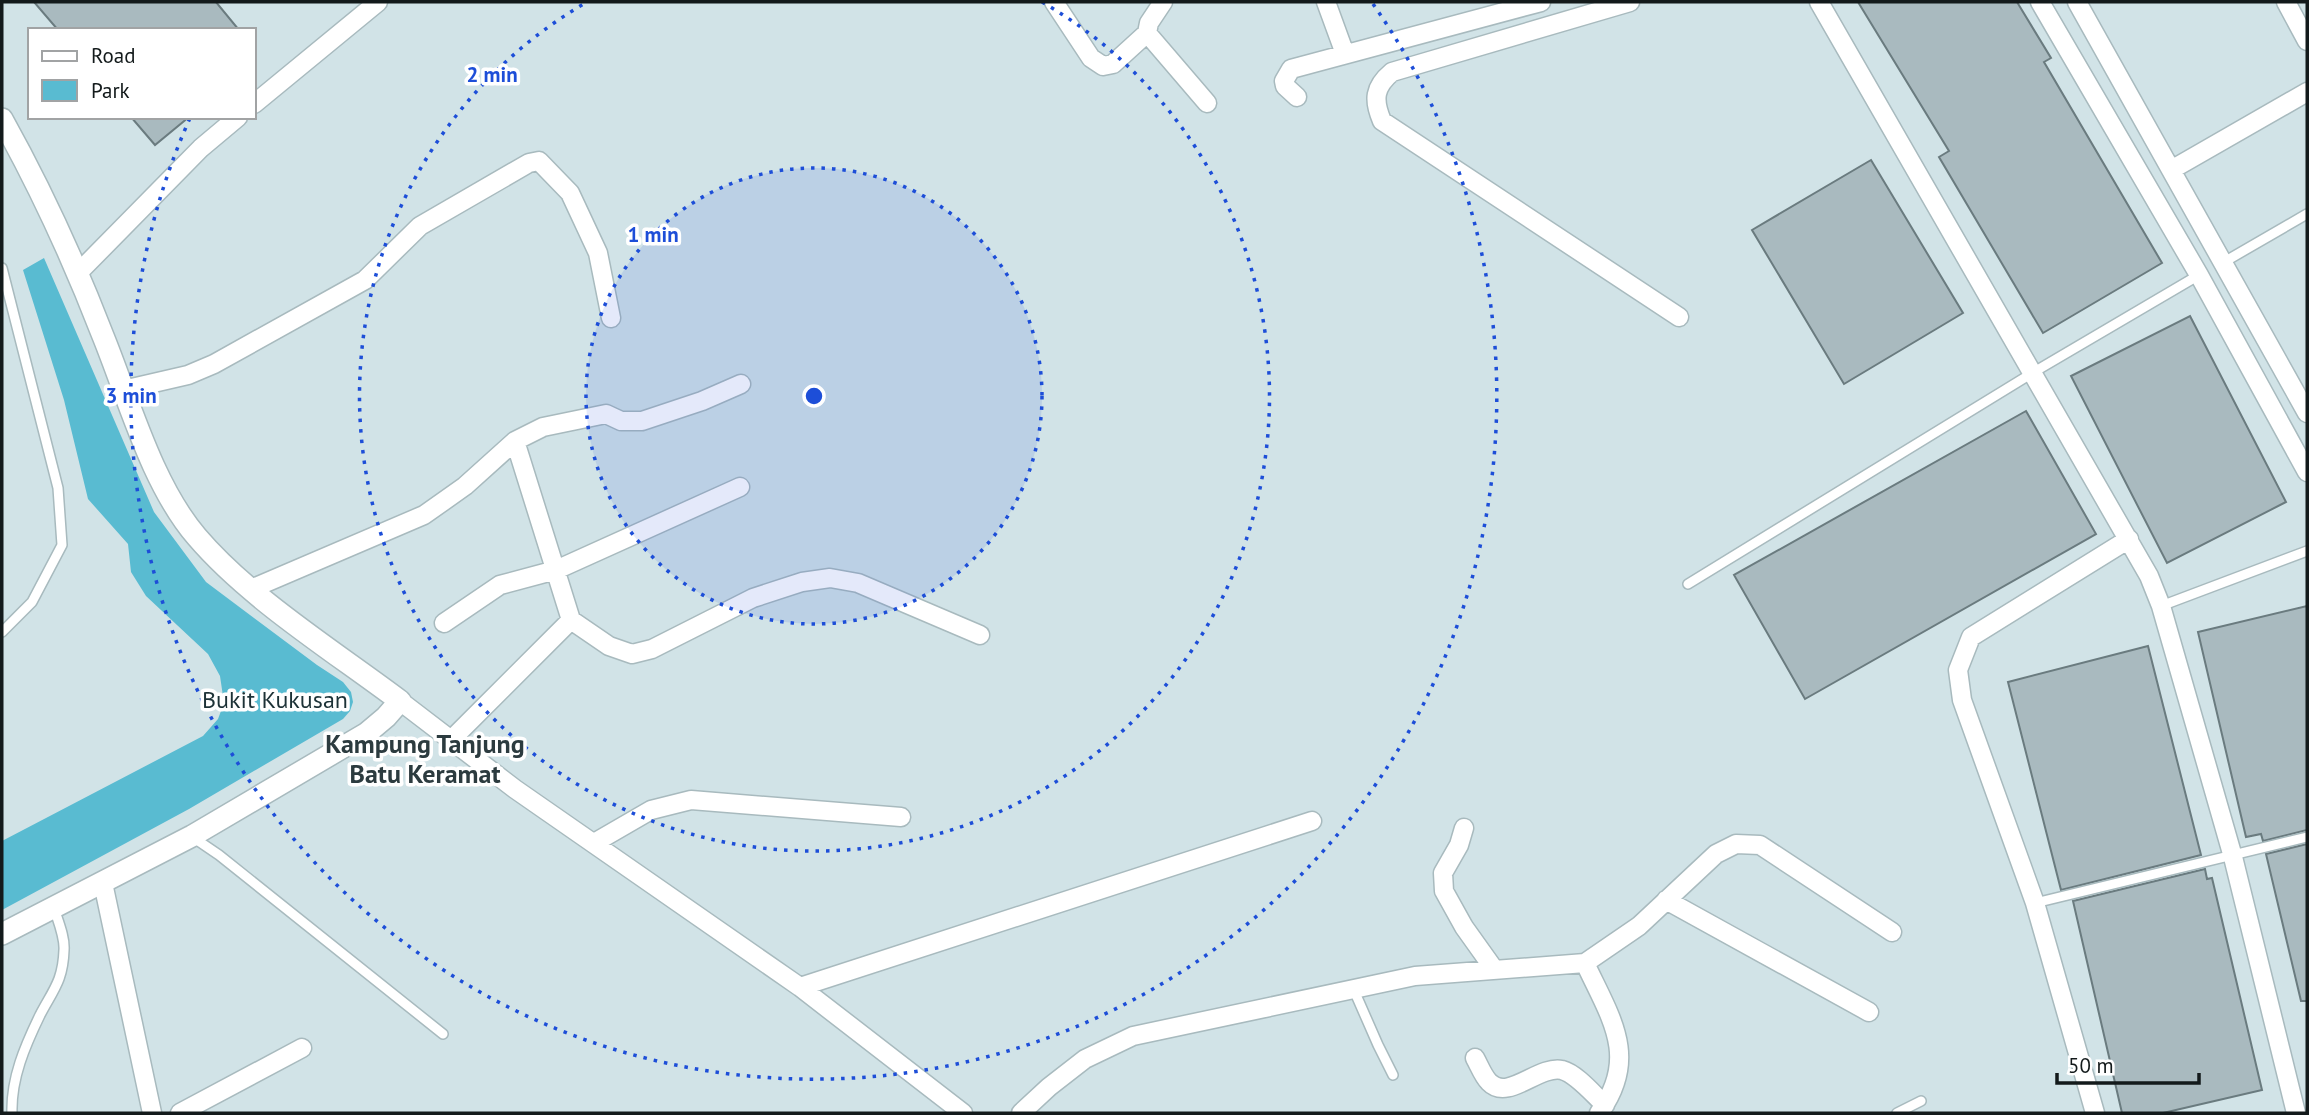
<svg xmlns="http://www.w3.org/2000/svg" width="2309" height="1115" viewBox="0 0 2309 1115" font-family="'PT Sans',sans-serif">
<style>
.green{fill:#59bbd1}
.building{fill:#a9babf;stroke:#6a7b7f;stroke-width:2}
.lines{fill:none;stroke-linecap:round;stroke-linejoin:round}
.service-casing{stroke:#a8babe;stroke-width:12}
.minor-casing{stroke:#a8babe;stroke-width:21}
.tertiary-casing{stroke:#a8babe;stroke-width:24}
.service{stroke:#fff;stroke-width:9}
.minor{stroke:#fff;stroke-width:18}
.tertiary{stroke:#fff;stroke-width:21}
.ring{fill:none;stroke:#1d4ed8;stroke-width:3.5;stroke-dasharray:3.5 7}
.labels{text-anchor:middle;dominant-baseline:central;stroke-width:7;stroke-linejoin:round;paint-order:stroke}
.park-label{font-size:24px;fill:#1d3237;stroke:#fff}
.neighbourhood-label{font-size:26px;font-weight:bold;fill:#2c3b3f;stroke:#fff}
.centre{fill:#1d4ed8;stroke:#fff;stroke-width:3.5}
.ring-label{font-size:21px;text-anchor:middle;font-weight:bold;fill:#1d4ed8;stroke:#fff;stroke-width:7;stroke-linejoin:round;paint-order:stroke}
</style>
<rect width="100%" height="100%" fill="#d1e3e7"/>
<path class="green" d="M 44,258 L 154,512 L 206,582 L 317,665 L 343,682 L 351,692 L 353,702 L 350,711 L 343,719 L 189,809 L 2,910 L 2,841 L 203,736 L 218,719 L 224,703 L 220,676 L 208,654 L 146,596 L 131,572 L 128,544 L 88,499 L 64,400 L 23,270 Z"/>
<path class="building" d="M 34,2 L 216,2 L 239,30 L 58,30 Z
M 1858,2 L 2017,2 L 2051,58 L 2044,62 L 2162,263 L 2043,333 L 1939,157 L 1949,151 Z
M 131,117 L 189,117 L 155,145 Z
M 1871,160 L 1963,313 L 1844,384 L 1752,230 Z
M 2190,316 L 2286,502 L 2167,563 L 2071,376 Z
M 2026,411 L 2096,534 L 1805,699 L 1734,575 Z
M 2307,606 L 2307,830 L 2263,841 L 2261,834 L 2246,837 L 2198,632 Z
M 2148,646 L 2201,855 L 2061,890 L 2008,682 Z
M 2307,844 L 2307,1001 L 2301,1001 L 2266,854 Z
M 2205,869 L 2207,879 L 2212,878 L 2262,1090 L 2163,1113 L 2122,1113 L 2073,901 Z"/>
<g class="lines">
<defs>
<path id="service" d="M 2224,262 L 2307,214
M 2,268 L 58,488 L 62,545 L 32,602 L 2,632
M 1688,584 L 2034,372 L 2199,275
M 2161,606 L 2307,551
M 194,838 L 219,855 L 443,1034
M 2035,903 L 2307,837
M 1353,988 L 1378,1045 L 1393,1075
M 12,1113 C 11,1078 25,1046 40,1015 C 53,990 63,981 64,950 C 65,937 58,921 54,908
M 1897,1113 L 1921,1101"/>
<path id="minor" d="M 1054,2 L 1091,58 L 1103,66 L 1113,64 L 1147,33
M 1163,2 L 1149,23 L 1147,33 L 1207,103
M 1326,2 L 1345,54
M 1630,2 L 1392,72 C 1374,87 1373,100 1382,121 L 1679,317
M 1819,2 L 2149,576 L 2161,606 L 2233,857 L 2296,1113
M 2040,2 L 2199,275 L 2307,472
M 2077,2 L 2307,413
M 2286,2 L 2307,41
M 1297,97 L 1285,86 L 1284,81 L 1291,69 L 1541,2
M 254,104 L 378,2
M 2171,170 L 2307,92
M 78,273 L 201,148 L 238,117
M 123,390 L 188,375 L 214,364 L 365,280 L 420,226 L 529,163 L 539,161 L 570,193 L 598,253 L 611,318
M 515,441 L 571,620 L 609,646 L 632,654 L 652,649 L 753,598 L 802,582 L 830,578 L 858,583 L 980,635
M 251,589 L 424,515 L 465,486 L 515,441 L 543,427 L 606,414 L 621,421 L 642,421 L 702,401 L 741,384
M 444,623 L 500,585 L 556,570 L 740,487
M 400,701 L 515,789 L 800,987 L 963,1113
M 451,740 L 571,620
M 1464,828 L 1459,845 L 1443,873 L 1444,891 L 1464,927 L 1494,969
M 594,843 L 651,810 L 691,800 L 901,817
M 103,883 L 152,1113
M 1666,900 L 1869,1012
M 1585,963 C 1610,1017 1640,1057 1599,1113
M 800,987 L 1312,821
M 1475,1058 C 1479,1065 1483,1076 1489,1082 C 1508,1102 1538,1065 1562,1070 C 1577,1074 1594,1095 1605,1105
M 180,1113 L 302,1048
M 1021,1113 L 1049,1087 L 1085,1059 L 1133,1036 L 1415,976 L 1585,963 L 1639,926 L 1716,854 L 1736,844 L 1760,845 L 1892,932
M 2095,1113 L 2035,903 L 1962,700 L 1958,670 L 1971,637 L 2129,539"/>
<path id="tertiary" d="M 2,119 C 41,189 74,261 103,336 C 129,400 152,485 197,537 C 250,599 335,652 400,701 L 386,717 L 367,733 L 192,836 L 2,934"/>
</defs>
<use href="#service" class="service-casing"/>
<use href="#minor" class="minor-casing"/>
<use href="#tertiary" class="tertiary-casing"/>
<use href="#service" class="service"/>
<use href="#minor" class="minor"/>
<use href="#tertiary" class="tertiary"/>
</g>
<circle cx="814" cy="396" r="228" fill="#1d4ed8" fill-opacity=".12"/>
<g class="ring">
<circle cx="814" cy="396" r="228"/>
<path d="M1042 2A455 455 0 1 1 587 2"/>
<path d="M1373 4A683 683 0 1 1 190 118"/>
</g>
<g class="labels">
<g class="park-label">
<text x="275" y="699">Bukit Kukusan</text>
</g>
<g class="neighbourhood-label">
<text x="425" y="743">Kampung Tanjung<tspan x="425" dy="30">Batu Keramat</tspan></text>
</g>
</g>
<circle cx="814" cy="396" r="10" class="centre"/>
<g class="ring-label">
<text x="492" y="82">2 min</text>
<text x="653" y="242">1 min</text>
<text x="131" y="403">3 min</text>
</g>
<rect width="2309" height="1115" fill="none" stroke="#131a1b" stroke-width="7"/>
<rect x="28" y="28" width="228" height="91" fill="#ffffff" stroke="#a1a3a4" stroke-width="2"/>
<rect x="42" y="51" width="35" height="10" fill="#ffffff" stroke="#a1a3a4" stroke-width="2"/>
<text x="91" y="63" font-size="21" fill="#131a1b">Road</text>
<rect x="42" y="80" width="35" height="21" fill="#59bbd1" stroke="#a1a3a4" stroke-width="2"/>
<text x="91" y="98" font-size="21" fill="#131a1b">Park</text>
<path d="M2057 1073v10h142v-10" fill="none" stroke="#131a1b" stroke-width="3.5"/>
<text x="2068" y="1073" font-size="21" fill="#131a1b" stroke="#ffffff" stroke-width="5" paint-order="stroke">50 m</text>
</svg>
